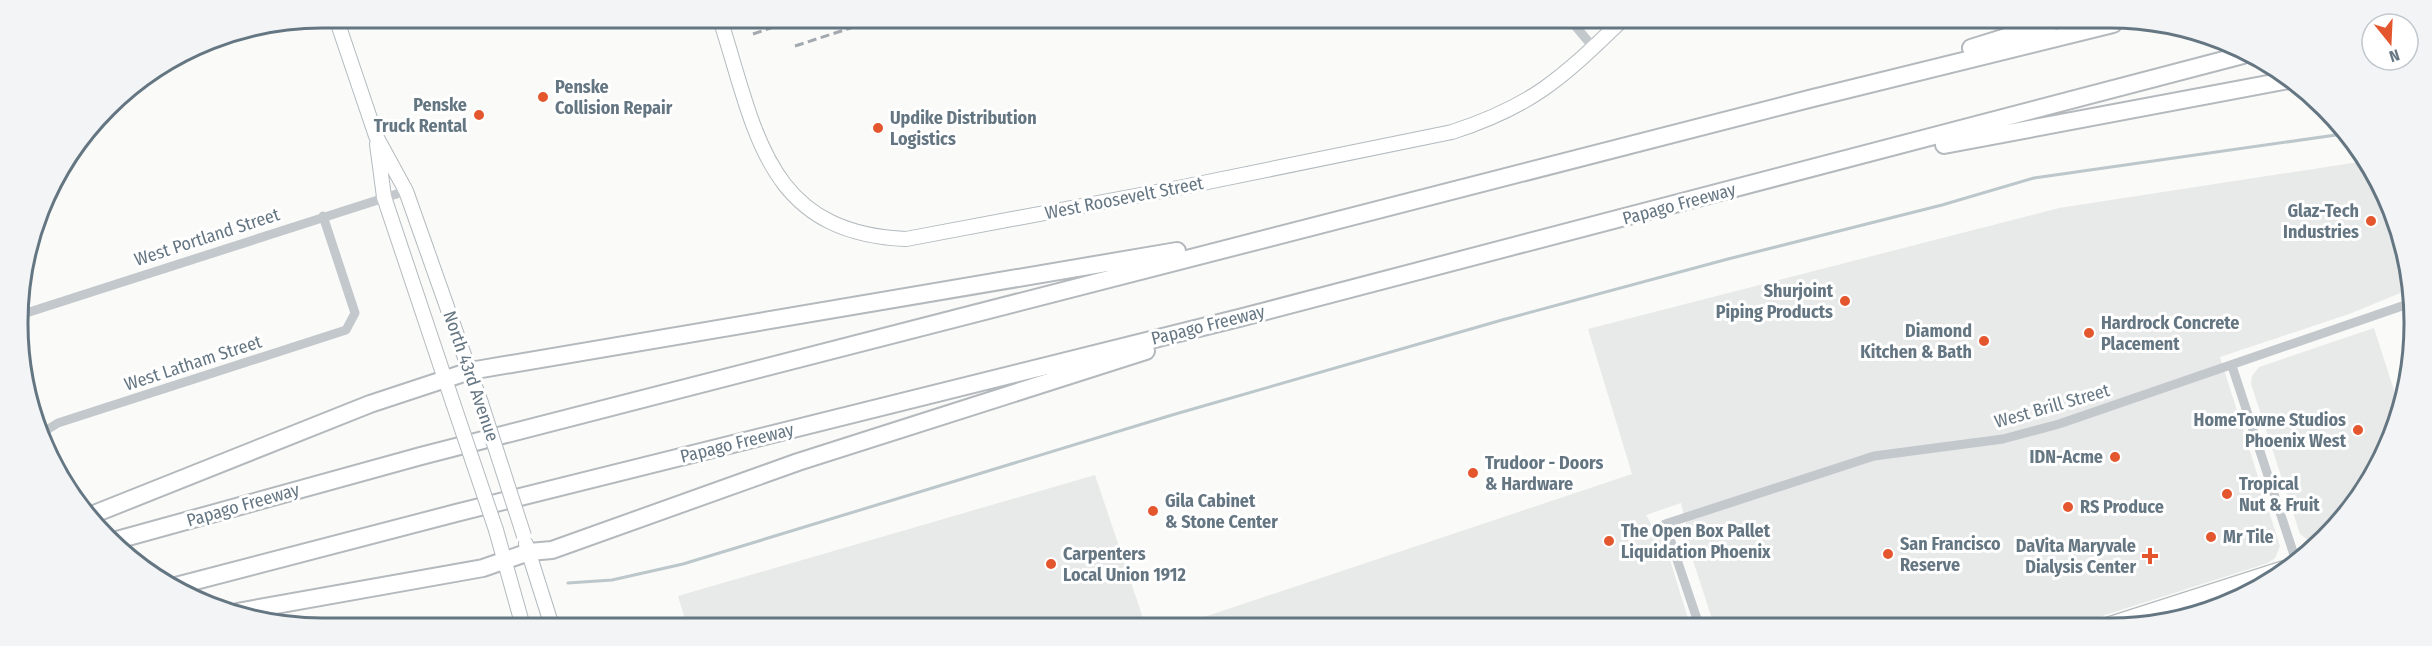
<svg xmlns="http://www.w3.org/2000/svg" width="2432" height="646" viewBox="0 0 2432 646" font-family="'Fira Sans Condensed',sans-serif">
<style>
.built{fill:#e8e9e9}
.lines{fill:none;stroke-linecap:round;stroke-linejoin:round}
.stream{stroke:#bbc7cb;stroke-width:3}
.secondary-casing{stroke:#b3babf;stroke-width:16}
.primary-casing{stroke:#b5babe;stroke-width:18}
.highway-casing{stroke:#b4b9bd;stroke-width:20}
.street{stroke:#c3c8cc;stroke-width:9}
.secondary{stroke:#fff;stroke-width:14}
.primary{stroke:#fff;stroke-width:15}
.highway{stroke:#fff;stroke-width:16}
.rail{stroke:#a2aab0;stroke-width:3;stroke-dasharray:9 4.5;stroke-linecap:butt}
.secondary-bridge-casing{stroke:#b3babf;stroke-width:16;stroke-linecap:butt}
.secondary-bridge{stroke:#fff;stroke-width:14}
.poi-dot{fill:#e4572e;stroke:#fff;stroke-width:2}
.labels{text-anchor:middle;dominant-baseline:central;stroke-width:6;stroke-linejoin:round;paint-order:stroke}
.poi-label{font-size:18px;font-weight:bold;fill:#657683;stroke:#fff;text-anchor:start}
.street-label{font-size:18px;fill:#657683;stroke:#fff}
.rim{fill:none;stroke:#657683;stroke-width:3}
</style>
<rect width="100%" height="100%" fill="#fafaf8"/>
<path class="built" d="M 2365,161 L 2408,263 L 2408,290 L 2349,314 L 2220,357 L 2280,546 L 2275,558 L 2268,563 L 2074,625 L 1714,625 L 1686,539 L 1688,533 L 1681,503 L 1646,515 L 1667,550 L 1690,625 L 1183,624 L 1632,474 L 1588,329 L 2059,208 Z
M 2374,328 L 2399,406 L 2373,475 L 2320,540 L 2309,541 L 2300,534 L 2251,384 L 2252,376 L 2259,367 Z
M 1095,475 L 1145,624 L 686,623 L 678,596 Z"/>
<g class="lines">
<path class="stream" d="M 568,583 L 612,580 L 683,564 L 1172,415 L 1502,320 L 1728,259 L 1942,205 L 2034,178 L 2343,134"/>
<defs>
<path id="secondary" d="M 336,18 L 376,136 L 406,191 L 481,403
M 720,19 C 756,130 765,233 906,239 L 1183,187 L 1452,132 C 1532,106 1561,79 1620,22
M 377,144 L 384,197 L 453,403
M 496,530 L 522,623
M 526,544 L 551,623"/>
<path id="primary" d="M 2109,625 L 2283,569"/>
<path id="highway" d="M 1971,48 L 2051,23
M 1944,145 L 2289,80
M 89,516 L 370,404 L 470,371 L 1177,251
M 117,540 L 421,456 L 1809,99 L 2113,24
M 172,587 L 456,513 L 1243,317 L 2243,55
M 237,612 L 483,568 L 529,552 L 552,550 L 798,462 L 1146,351"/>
</defs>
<use href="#secondary" class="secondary-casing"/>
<use href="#primary" class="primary-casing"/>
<use href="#highway" class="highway-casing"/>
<path class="street" d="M 1572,22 L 1593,47
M 20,315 L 406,191
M 2232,366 L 2296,561
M 44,434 L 45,431 L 58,423 L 346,330 L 355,313 L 323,216
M 1699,625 L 1665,524 L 1874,456 L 2003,439 L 2059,424 L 2408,304"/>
<use href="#secondary" class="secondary"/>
<use href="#primary" class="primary"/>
<use href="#highway" class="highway"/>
<path class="rail" d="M 753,34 L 797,19
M 795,46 L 875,20"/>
<defs>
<path id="secondary-bridge" d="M 453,403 L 496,530
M 481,403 L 524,536"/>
</defs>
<use href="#secondary-bridge" class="secondary-bridge-casing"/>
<use href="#secondary-bridge" class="secondary-bridge"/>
</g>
<g class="poi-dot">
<circle cx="543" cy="97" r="6"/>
<circle cx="479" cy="115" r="6"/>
<circle cx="878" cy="128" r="6"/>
<circle cx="2371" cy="221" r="6"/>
<circle cx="1845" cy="301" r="6"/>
<circle cx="2089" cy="333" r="6"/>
<circle cx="1984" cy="341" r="6"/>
<circle cx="2358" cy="430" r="6"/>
<circle cx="2115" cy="457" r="6"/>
<circle cx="1473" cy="473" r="6"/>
<circle cx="2227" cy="494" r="6"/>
<circle cx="2068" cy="507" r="6"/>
<circle cx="1153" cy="511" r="6"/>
<circle cx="2211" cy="537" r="6"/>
<circle cx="1609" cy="541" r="6"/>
<circle cx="1888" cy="554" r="6"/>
<path d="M2147 547h6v6h6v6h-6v6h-6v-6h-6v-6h6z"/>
<circle cx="1051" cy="564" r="6"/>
</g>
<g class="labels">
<g class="poi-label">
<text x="555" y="87">Penske<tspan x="555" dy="21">Collision Repair</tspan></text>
<text x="467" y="105" text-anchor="end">Penske<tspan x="467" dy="21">Truck Rental</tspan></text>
<text x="890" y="118">Updike Distribution<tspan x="890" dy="21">Logistics</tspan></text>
<text x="2359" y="211" text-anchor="end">Glaz-Tech<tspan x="2359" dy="21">Industries</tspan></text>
<text x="1833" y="291" text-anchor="end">Shurjoint<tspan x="1833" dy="21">Piping Products</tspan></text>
<text x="2101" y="323">Hardrock Concrete<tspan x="2101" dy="21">Placement</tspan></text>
<text x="1972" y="331" text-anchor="end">Diamond<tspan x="1972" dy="21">Kitchen &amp; Bath</tspan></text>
<text x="2346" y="420" text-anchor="end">HomeTowne Studios<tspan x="2346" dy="21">Phoenix West</tspan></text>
<text x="2103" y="457" text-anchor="end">IDN-Acme</text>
<text x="1485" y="463">Trudoor - Doors<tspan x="1485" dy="21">&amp; Hardware</tspan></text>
<text x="2239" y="484">Tropical<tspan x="2239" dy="21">Nut &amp; Fruit</tspan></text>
<text x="1165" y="501">Gila Cabinet<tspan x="1165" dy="21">&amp; Stone Center</tspan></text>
<text x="2080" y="507">RS Produce</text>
<text x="1621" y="531">The Open Box Pallet<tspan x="1621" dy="21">Liquidation Phoenix</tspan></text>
<text x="2223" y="537">Mr Tile</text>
<text x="1900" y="544">San Francisco<tspan x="1900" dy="21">Reserve</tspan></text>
<text x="2136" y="546" text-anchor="end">DaVita Maryvale<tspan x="2136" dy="21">Dialysis Center</tspan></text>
<text x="1063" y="554">Carpenters<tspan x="1063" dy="21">Local Union 1912</tspan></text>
</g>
<g class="street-label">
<text transform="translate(1124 198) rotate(-11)">West Roosevelt Street</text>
<text transform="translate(1679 204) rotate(-15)">Papago Freeway</text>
<text transform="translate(207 237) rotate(-18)">West Portland Street</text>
<text transform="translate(1208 325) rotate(-14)">Papago Freeway</text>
<text transform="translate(193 363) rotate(-18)">West Latham Street</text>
<text transform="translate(471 376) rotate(71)">North 43rd Avenue</text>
<text transform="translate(2052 406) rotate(-16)">West Brill Street</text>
<text transform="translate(737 443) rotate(-14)">Papago Freeway</text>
<text transform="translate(243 505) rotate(-16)">Papago Freeway</text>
</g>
</g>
<path d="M0 0H2432V646H0ZM322 28H2110A294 294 0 0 1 2404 322V324A294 294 0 0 1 2110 618H322A294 294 0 0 1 28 324V322A294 294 0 0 1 322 28Z" fill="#f3f4f5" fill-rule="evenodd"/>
<path class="rim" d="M322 28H2110A294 294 0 0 1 2404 322V324A294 294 0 0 1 2110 618H322A294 294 0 0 1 28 324V322A294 294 0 0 1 322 28Z"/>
<g transform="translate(2390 42) rotate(162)"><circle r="28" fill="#ffffff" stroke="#c1c8cd" stroke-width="1.5"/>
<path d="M0-4.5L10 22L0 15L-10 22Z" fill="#e4572e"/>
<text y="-9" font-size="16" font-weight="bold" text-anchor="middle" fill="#657683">N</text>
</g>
</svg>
